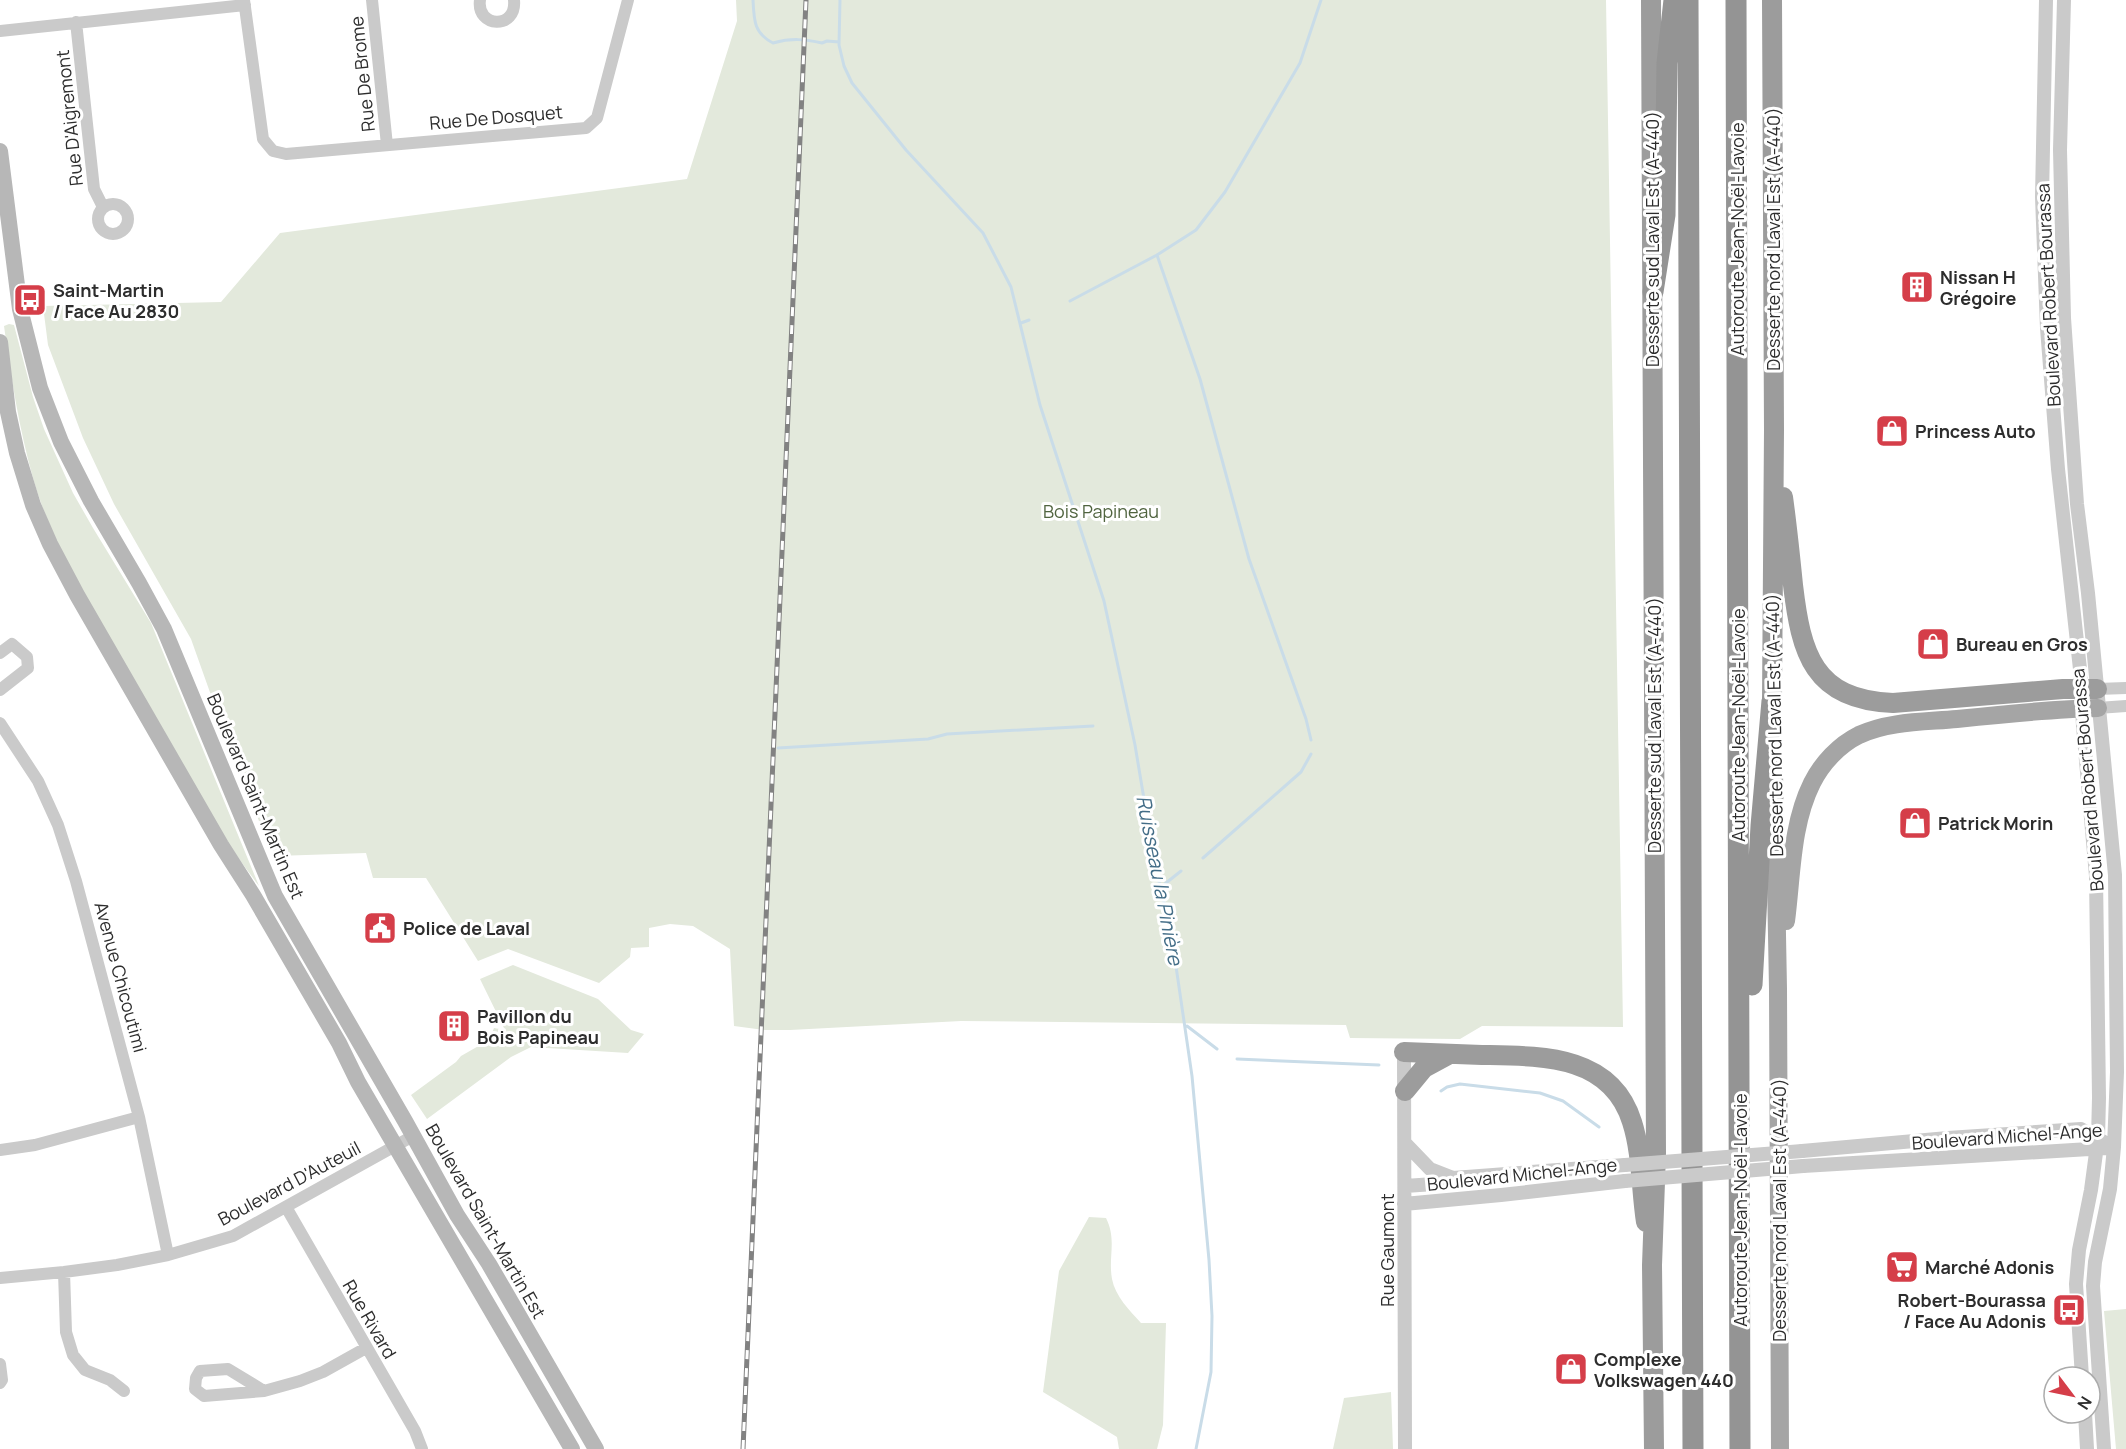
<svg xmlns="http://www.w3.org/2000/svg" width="2126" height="1449" viewBox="0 0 2126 1449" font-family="Manrope,sans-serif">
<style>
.green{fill:#e3e9dc}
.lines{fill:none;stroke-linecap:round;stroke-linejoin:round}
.stream{stroke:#c9dce8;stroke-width:3}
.minor{stroke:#cacaca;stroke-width:12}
.tertiary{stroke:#cacaca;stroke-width:14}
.secondary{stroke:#b7b7b7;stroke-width:16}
.primary{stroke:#a5a5a5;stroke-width:18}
.trunk{stroke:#9c9c9c;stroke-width:20}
.motorway{stroke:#949494;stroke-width:21}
.rail-casing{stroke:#828282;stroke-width:5}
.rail{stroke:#fff;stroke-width:3;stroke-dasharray:9;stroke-linecap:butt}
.tertiary-bridge{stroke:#cacaca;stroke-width:14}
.labels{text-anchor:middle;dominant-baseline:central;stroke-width:6;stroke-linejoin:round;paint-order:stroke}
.street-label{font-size:18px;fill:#2d2d2d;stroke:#fff}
.poi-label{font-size:18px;font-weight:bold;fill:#2d2d2d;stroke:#fff;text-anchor:start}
.park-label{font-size:18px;fill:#50643f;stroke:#fff}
.water-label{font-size:20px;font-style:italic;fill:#436d87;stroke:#fff}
</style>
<rect width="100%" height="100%" fill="#fff"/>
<path class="green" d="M 736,0 L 1606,0 L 1623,1027 L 1482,1026 L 1460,1039 L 1350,1038 L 1346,1025 L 961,1021 L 790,1030 L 764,1030 L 734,1026 L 730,949 L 693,926 L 670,924 L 649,928 L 649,947 L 631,948 L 630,957 L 599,983 L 508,949 L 478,961 L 426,878 L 373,878 L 366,853 L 276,856 L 261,826 L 233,757 L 191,639 L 114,504 L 83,438 L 48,345 L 43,306 L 221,302 L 280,233 L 687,179 L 737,21 Z
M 9,324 L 14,325 L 33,397 L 44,429 L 73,493 L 93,528 L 151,623 L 259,886 C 206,817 166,737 123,661 C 90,602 51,543 33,478 C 19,428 11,377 4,326 Z
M 513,965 L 598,999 L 631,1030 L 644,1034 L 628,1053 L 531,1047 L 511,1057 L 427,1119 L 411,1095 L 456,1062 L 461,1056 L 489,1040 L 494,1028 L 505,1030 L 480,979 Z
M 1089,1217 L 1106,1218 C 1117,1240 1108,1257 1112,1279 C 1115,1296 1130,1311 1141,1323 L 1166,1323 L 1163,1425 L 1157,1449 L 1119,1449 L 1117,1437 L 1043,1392 L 1059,1271 Z
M 2126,1309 L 2126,1449 L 2116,1449 L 2104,1311 Z
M 1391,1392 L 1393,1449 L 1333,1449 L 1344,1398 Z"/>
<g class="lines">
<path class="stream" d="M 753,0 C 754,21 754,33 773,43 C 791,38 805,39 822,43 L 827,41 L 839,42
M 840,0 L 839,45 L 844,66 L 852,83 L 906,150 L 983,233 L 1011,287 L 1040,405 L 1104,601 L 1135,745 L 1155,865 L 1171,932 L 1192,1076 L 1209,1260 L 1212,1316 L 1211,1372 L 1196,1449
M 1157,255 L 1200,379 L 1249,559 L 1306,719 L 1311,740
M 1070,301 L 1157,255 L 1196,230 L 1225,192 L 1300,63 L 1321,0
M 1021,323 L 1029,320
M 778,748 L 928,739 L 947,734 L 1093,726
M 1203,858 L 1301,772 L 1311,754
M 1161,887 L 1181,871
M 1187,1026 L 1217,1049
M 1237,1059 L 1379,1065
M 1441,1091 L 1447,1087 L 1460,1084 L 1540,1093 L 1563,1101 L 1599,1127"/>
<path class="minor" d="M 244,0 L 263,139 L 273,151 L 286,154 L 586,128 L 597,118 L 628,0
M 372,0 L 387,145
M 480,0 C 476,28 517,30 514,0
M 76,22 L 94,189 L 103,207
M 0,31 L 245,5
M98 219a15 15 0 1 1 30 0a15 15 0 1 1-30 0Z
M 0,653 L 12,644 L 27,657 L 28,668 L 0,690
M 2097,689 L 2126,688
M 2098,708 L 2126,706
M 0,723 L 38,781 L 58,825 L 76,881 L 139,1117 L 168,1255
M 0,1150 L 35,1145 L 139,1117
M 286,1207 L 415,1431 L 422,1449
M 64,1272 L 66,1332 L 73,1355 L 85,1370 L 110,1380 L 124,1391
M 0,1278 L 64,1272 L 117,1265 L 168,1255 L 233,1236 L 413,1136
M 0,1364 L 2,1380 L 0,1383
M 264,1391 L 228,1369 L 200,1371 L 196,1378 L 195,1389 L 204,1396 L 264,1391 L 300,1381 L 323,1372 L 366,1348"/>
<path class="tertiary" d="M 2046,0 L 2042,197 L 2047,328 L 2058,469 L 2080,669 L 2083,726 L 2096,876 L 2099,1098 L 2098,1138 L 2091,1190 L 2079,1250 L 2076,1284 L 2082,1377
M 2064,0 L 2060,150 L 2064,318 L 2077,504 L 2088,593 L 2115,875 L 2117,1072 L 2114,1147 L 2110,1189 L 2095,1262 L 2093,1286 L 2104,1449
M 1404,1052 L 1405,1449
M 1405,1143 L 1430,1169 L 1453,1178
M 1802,1151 L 1948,1138 L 2081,1129 L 2104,1142
M 1803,1166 L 2106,1148
M 1405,1186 L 1434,1184 L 1453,1178 L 1625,1165
M 1404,1204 L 1501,1195 L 1625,1181
M 2085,1413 L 2087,1449"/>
<path class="secondary" d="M 0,151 L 20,309 L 40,388 L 61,442 L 91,501 L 139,583 L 164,629 L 275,896 L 405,1121 L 457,1215 L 489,1264 L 596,1449
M 0,342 L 8,412 L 17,453 L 33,505 L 50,544 L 77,595 L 221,845 L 253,895 L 339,1043 L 358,1082 L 572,1449"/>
<path class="primary" d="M 1774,773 L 1778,989 L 1780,1449
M 1786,921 C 1792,876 1791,825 1812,783 C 1822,763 1839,745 1859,735 C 1889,721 1925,722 1957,719 C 2004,714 2051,709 2098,708"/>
<path class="trunk" d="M 1651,0 L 1656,1154 L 1652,1265 L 1654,1449
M 1783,497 C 1787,526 1790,555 1793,585 C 1801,653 1813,700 1893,703 L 2063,689 L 2097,689
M 1772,701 L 1774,430 L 1772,0
M 1404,1052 C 1430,1053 1456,1054 1482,1055 C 1541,1056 1611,1054 1632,1122 C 1642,1153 1641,1190 1646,1222
M 1405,1091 L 1424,1068 L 1448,1055"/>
<path class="motorway" d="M 1688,0 L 1693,1449
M 1736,0 L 1740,1449
M 1653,292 L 1665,215 L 1667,63 L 1674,0
M 1752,985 L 1761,826 L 1772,701"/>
<defs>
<path id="rail" d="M 743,1449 L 806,0"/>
</defs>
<use href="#rail" class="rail-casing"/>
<use href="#rail" class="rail"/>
<path class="tertiary-bridge" d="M 1625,1165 L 1802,1151
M 1625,1181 L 1803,1166"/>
</g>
<defs>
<symbol id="building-square" viewBox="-11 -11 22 22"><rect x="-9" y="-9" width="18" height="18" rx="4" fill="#d53e49" stroke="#fff"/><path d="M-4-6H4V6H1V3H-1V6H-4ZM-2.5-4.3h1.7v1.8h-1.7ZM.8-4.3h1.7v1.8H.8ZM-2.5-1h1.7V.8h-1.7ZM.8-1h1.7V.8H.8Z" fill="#fff"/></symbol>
<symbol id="bus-square" viewBox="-11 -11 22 22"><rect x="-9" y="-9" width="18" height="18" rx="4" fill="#d53e49" stroke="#fff"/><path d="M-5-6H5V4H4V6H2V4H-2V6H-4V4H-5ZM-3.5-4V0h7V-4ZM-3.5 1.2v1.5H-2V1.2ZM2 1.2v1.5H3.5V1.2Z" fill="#fff"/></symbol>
<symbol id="shop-square" viewBox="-11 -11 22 22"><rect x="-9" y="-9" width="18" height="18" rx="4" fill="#d53e49" stroke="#fff"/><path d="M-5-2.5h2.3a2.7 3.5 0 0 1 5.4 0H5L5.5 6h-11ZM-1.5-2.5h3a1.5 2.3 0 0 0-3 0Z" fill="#fff"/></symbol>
<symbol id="civic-square" viewBox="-11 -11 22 22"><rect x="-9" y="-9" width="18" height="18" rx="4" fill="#d53e49" stroke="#fff"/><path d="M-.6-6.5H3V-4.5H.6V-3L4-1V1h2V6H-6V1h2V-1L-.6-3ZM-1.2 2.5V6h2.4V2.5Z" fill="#fff"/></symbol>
<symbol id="supermarket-square" viewBox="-11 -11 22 22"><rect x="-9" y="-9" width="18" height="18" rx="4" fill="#d53e49" stroke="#fff"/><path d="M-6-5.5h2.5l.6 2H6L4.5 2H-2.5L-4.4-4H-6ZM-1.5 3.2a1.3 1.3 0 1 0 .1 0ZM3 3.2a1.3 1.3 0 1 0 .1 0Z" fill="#fff"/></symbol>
</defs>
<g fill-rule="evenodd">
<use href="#building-square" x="1898" y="268" width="38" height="38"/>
<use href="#bus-square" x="11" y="281" width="38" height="38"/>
<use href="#shop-square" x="1873" y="412" width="38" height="38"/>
<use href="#shop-square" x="1914" y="625" width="38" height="38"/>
<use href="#shop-square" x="1896" y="804" width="38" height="38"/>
<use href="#civic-square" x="361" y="909" width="38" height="38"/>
<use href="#building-square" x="435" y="1007" width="38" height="38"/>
<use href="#supermarket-square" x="1883" y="1248" width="38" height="38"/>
<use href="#bus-square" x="2050" y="1291" width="38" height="38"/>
<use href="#shop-square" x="1552" y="1350" width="38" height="38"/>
</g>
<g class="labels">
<g class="street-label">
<text transform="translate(362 74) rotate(-96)">Rue De Brome</text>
<text transform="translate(496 117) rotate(-5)">Rue De Dosquet</text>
<text transform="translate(69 118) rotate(-96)">Rue D'Aigremont</text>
<text transform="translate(1652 239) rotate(-90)">Desserte sud Laval Est (A-440)</text>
<text transform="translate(1737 239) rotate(-90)">Autoroute Jean-Noël-Lavoie</text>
<text transform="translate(1773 239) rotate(-90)">Desserte nord Laval Est (A-440)</text>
<text transform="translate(2048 295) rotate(-93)">Boulevard Robert Bourassa</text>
<text transform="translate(1654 725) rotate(-90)">Desserte sud Laval Est (A-440)</text>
<text transform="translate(1738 725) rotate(-90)">Autoroute Jean-Noël-Lavoie</text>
<text transform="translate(1774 725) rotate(-91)">Desserte nord Laval Est (A-440)</text>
<text transform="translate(2087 780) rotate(-95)">Boulevard Robert Bourassa</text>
<text transform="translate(256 796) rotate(67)">Boulevard Saint-Martin Est</text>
<text transform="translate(121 977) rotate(75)">Avenue Chicoutimi</text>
<text transform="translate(2007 1136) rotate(-4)">Boulevard Michel-Ange</text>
<text transform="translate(1522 1174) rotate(-6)">Boulevard Michel-Ange</text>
<text transform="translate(289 1183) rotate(-28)">Boulevard D'Auteuil</text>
<text transform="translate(1740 1210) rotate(-90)">Autoroute Jean-Noël-Lavoie</text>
<text transform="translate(1779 1210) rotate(-90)">Desserte nord Laval Est (A-440)</text>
<text transform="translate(486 1221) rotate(60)">Boulevard Saint-Martin Est</text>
<text transform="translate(1387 1250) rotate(-90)">Rue Gaumont</text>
<text transform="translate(370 1319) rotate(60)">Rue Rivard</text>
</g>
<g class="poi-label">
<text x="1940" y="277">Nissan H<tspan x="1940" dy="21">Grégoire</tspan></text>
<text x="53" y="290">Saint-Martin<tspan x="53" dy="21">/ Face Au 2830</tspan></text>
<text x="1915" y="431">Princess Auto</text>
<text x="1956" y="644">Bureau en Gros</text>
<text x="1938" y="823">Patrick Morin</text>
<text x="403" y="928">Police de Laval</text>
<text x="477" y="1016">Pavillon du<tspan x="477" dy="21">Bois Papineau</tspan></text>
<text x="1925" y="1267">Marché Adonis</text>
<text x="2046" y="1300" text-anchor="end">Robert-Bourassa<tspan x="2046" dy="21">/ Face Au Adonis</tspan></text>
<text x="1594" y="1359">Complexe<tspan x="1594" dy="21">Volkswagen 440</tspan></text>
</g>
<g class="park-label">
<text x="1101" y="511">Bois Papineau</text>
</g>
<g class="water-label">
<text transform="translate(1160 880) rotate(79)">Ruisseau la Pinière</text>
</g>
</g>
<g transform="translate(2072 1395) rotate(122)"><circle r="28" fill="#ffffff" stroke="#ababab" stroke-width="1.5"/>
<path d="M0-4.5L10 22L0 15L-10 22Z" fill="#d53e49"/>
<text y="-9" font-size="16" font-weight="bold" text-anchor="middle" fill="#2d2d2d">N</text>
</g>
</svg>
